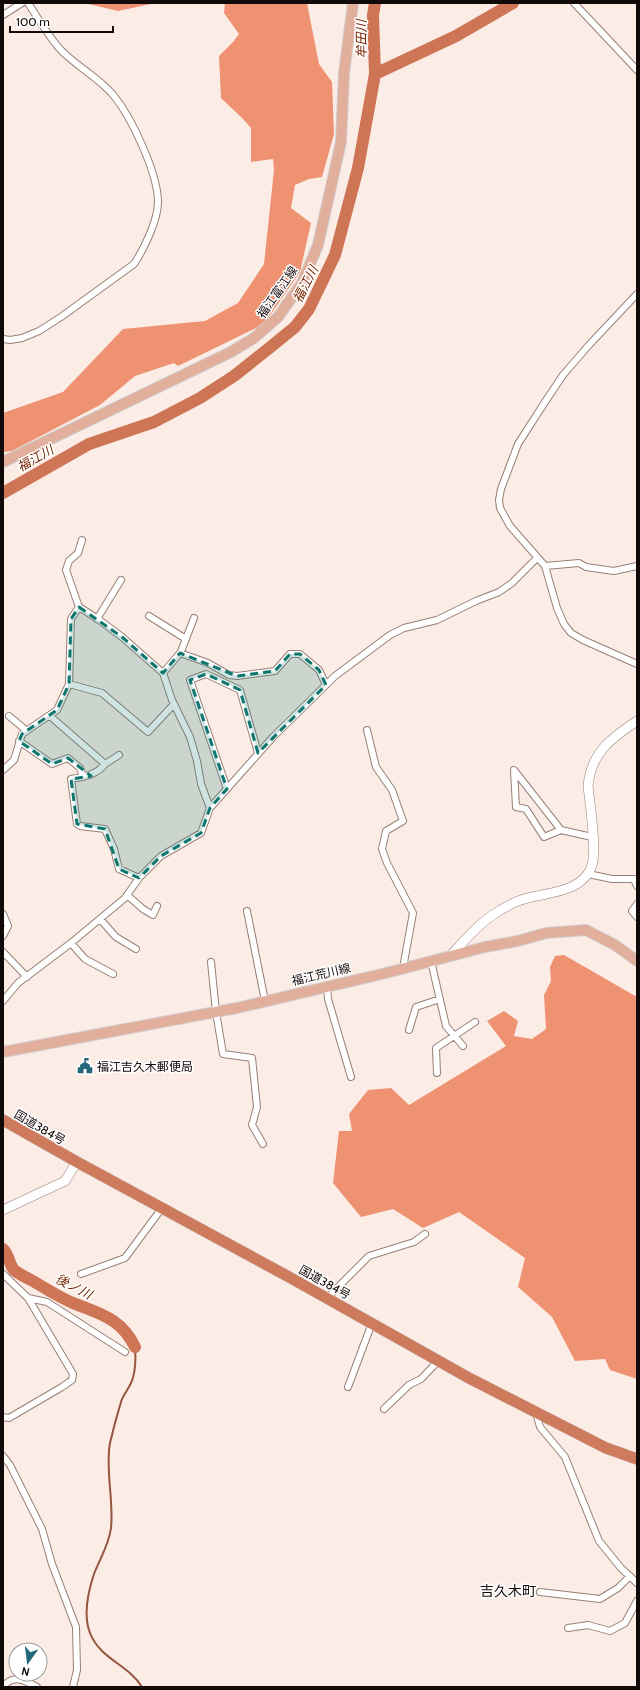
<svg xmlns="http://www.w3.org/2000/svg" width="640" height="1690" viewBox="0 0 640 1690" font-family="Cabin,'Noto Sans JP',sans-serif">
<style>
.forest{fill:#ef9272}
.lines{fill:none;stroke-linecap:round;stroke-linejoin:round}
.stream{stroke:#96553e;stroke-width:2}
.river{stroke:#ce7555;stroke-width:12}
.street-casing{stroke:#978077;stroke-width:8}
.secondary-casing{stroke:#978077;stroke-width:10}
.primary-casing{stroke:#d0cece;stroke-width:12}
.highway-casing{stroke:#d0cece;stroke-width:12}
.street{stroke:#fff;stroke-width:6}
.secondary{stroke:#fff;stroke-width:9}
.primary{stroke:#e2af9d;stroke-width:10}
.highway{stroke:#ce7a5c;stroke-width:11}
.marked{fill:#0f766e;fill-opacity:0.2;stroke:#0f766e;stroke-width:3;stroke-dasharray:8 5;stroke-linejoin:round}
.labels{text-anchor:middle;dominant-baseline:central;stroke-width:3;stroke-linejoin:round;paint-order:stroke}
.street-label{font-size:12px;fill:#120a08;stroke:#fff}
.poi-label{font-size:12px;fill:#120a08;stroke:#fff;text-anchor:start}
.water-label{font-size:13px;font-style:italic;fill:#772601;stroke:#fff}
.quarter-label{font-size:14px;fill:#120a08;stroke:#fff}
</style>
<rect width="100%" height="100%" fill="#fcece6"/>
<path class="forest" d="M 84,3 L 156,3 L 118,11 Z
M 225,3 L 307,3 L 319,64 L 332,82 L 334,134 L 322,177 L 309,179 L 295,185 L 291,208 L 311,223 L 300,272 L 264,324 L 178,366 L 174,363 L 135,376 L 100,405 L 12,451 L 3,452 L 3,413 L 63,392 L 123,329 L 205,321 L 238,303 L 264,264 L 274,170 L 273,159 L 251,162 L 251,128 L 242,118 L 221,98 L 219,56 L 233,42 L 239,34 L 224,13 Z
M 564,955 L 637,997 L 637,1379 L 610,1370 L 605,1359 L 575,1361 L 552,1317 L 518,1287 L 525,1258 L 459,1212 L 423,1228 L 393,1209 L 361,1217 L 333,1183 L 339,1131 L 352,1131 L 349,1114 L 368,1090 L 391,1088 L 409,1105 L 506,1046 L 487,1021 L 504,1011 L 518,1021 L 514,1036 L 532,1039 L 546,1029 L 544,995 L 551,981 L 550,967 L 555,956 Z"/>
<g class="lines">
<path class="stream" d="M 135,1347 C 136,1360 136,1372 131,1383 C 128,1390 123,1395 121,1402 C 117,1415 113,1430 110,1443 C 105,1469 114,1501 111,1528 C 109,1545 100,1558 94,1574 C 88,1592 83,1615 90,1633 C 100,1659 129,1665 142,1687"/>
<path class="river" d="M 375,74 L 456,36 L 513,3
M 3,493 L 89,444 L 154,422 L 200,398 L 234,376 L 273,345 L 295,327 L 309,309 L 335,255 L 358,168 L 375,74 L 373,15 L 375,3
M 3,1249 C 9,1254 9,1265 14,1270 C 19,1274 27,1278 33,1281 C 46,1289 59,1297 73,1303 C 100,1314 121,1318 135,1347"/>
<defs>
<path id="street" d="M 574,3 L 637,70
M 3,15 L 22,3
M 637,294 L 589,345 L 563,375 L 545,402 L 518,444 L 501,489 L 499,500 L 500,508 L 510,526 L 545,566 L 557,608 L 564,624 L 571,633 L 583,640 L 637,664
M 3,339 L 10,340 L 22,338 L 39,331 L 61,317 L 134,264 C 144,249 158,220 158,202 C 158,174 132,118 114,96 C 99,77 75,66 59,48 C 47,34 38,18 28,3
M 82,540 L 78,553 L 69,561 L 66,570 L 79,607 L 98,619 L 122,637 L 163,673 L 180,653 L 208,663 L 229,675 L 237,676 L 275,671 L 290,654 L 300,654 L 319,670 L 326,685
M 545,566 L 579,563 L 586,567 L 614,571 L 637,566
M 149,616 L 186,639
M 97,619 L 121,580
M 180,654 L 194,618
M 163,673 L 172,700 L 190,737 L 197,761 L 201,784 L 210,808
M 69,684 L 102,693 L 148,732 L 174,704
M 9,716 L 27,731
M 50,716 L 105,764 C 97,775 83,777 71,779 L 77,824 L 80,826 L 105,829 L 114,849 L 119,869 L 139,878
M 367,730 L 376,767 L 392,790 L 403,821 L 386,831 L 382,849 L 387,863 L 413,913 L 403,968
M 19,741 L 52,764 L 68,758 L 80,768 L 83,777
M 105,764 L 119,755
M 3,770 L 14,760 L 22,734 L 57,710 L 69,684 L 71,619 L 79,607
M 227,789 L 190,680 L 206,674 L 240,690 L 258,753
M 561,830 L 544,837 L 526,809 L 516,807 L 514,770 L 561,830 L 592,837
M 588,874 L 612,879 L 634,879 L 637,886
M 127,895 L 143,909 L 153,915 L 157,906
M 637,904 L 632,911 L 637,917
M 247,911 L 265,1001
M 3,914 L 8,926 L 3,936
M 100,919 L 116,937 L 136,949
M 71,943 L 85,959 L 113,974
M 3,952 L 27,977
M 431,961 L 446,1026 L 463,1046
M 211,962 L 216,1012 L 223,1054 L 252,1058 L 257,1107 L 252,1125 L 263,1144
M 327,986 L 328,999 L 351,1077
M 3,1001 L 18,983 L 71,943 L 125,898 L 139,878 L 161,856 L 201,833 L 210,808 L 273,737 L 335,676 L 390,635 L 404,628 L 437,620 L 476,601 L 499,592 L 512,583 L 537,558
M 409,1030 L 416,1007 L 440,999
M 437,1073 L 436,1048 L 475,1022
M 3,1274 L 28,1298 L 73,1374 L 72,1380 L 62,1387 L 9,1418 L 3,1417
M 81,1274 L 125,1258 L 162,1208
M 28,1298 L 47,1302 L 125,1352
M 327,1298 L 369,1256 L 414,1242 L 425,1234
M 348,1387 L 372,1323
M 384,1409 L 409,1385 L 421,1379 L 439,1360
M 536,1413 L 540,1427 L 565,1457 L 599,1541 L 621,1568 L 637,1583
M 3,1456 L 10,1465 L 42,1529 L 52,1564 L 76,1627 L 77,1670 L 73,1687
M 540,1592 L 600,1599 L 618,1588 L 630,1576
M 568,1628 L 588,1625 L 610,1631 L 625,1623 L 637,1601
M 3,1687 C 13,1674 25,1680 37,1687"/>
<path id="secondary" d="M 450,956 C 465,940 480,922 499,911 C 506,907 514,902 521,900 C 544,892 583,894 592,865 C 597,849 590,805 588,786 C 591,753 611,738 637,721
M 3,1210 L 65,1181 L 77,1162"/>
<path id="primary" d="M 3,462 L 231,352 L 254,338 L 278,317 L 302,283 L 318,245 L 341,142 L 344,73 L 353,3
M 3,1052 L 237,1008 L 386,973 L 485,947 L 518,941 L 546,933 L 586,930 L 615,945 L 637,961"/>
<path id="highway" d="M 3,1120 L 77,1162 L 289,1277 L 469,1378 L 606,1448 L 637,1459"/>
</defs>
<use href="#street" class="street-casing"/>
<use href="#secondary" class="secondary-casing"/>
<use href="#primary" class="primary-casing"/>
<use href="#highway" class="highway-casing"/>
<use href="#street" class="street"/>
<use href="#secondary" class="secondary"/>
<use href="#primary" class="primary"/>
<use href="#highway" class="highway"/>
</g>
<path class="marked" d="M 79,607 L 122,637 L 163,673 L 180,653 L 237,676 L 275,671 L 290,654 L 300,654 L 319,670 L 326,685 L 258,753 L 240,690 L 206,674 L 190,680 L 227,789 L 210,808 L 201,833 L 161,856 L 139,878 L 119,869 L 105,829 L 77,824 L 71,779 L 91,776 L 68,758 L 52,764 L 19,741 L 22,734 L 57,710 L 69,684 L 71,619 Z"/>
<defs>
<symbol id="civic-bare" viewBox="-9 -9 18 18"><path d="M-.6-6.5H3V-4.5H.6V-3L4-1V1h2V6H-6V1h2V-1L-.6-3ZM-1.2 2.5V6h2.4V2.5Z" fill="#24677a" stroke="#fff" stroke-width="2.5" paint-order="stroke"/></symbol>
</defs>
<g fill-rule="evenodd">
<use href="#civic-bare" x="74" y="1055" width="22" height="22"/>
</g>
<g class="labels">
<g class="street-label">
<text transform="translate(277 292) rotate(-55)">福江富江線</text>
<text transform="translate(321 974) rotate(-13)">福江荒川線</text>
<text transform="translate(40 1127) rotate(30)">国道384号</text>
<text transform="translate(325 1282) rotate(29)">国道384号</text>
</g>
<g class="poi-label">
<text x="97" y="1066">福江吉久木郵便局</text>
</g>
<g class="water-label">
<text transform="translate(361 39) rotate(-91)">牟田川</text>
<text transform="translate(305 284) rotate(-63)">福江川</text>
<text transform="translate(35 458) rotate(-30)">福江川</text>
<text transform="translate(74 1286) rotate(27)">後ノ川</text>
</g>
<g class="quarter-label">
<text x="508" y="1591">吉久木町</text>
</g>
</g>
<rect width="640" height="1690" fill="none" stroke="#120a08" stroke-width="8"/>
<g transform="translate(28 1662) rotate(194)"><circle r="19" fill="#ffffff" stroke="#a09d9c"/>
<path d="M0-3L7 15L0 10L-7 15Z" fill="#24677a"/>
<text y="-6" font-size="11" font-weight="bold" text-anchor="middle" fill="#120a08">N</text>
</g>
<path d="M10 26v6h103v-6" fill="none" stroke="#120a08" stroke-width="2"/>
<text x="16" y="26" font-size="12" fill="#120a08" stroke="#ffffff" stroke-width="3" paint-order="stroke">100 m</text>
</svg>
